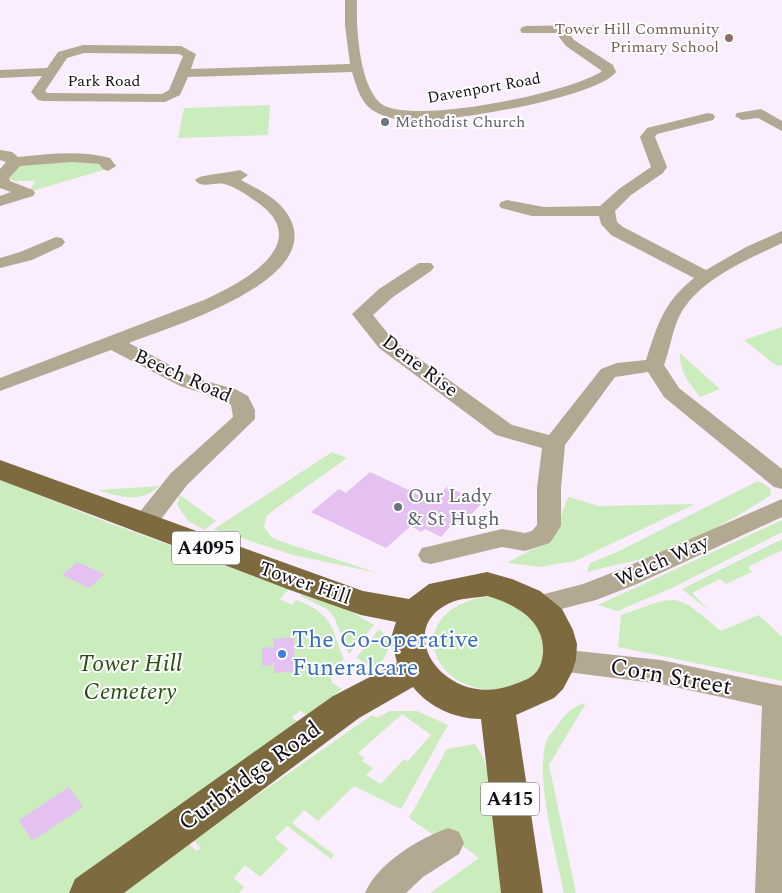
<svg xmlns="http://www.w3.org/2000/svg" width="782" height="893" viewBox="0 0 782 893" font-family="Spectral,serif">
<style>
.green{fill:#cbedbe;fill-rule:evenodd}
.building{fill:#e5c1f1}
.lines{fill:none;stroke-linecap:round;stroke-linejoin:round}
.minor{fill:#b3a891;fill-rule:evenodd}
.major{fill:#7e6a3f;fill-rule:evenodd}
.education-dot{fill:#8d6e63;stroke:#fff;stroke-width:2}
.worship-dot{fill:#6b7280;stroke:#fff;stroke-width:2}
.shop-dot{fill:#3f7fe0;stroke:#fff;stroke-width:2}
.labels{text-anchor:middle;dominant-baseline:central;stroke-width:4;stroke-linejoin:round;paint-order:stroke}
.far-education-label{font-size:16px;fill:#785e54;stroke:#fff;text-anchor:end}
.far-street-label{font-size:16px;fill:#140e16;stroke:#fff}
.far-worship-label{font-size:16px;fill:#5b616d;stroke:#fff;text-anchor:start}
.shield{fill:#fff;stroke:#5a565c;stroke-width:1}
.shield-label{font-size:19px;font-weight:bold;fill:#140e16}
.street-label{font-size:20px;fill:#140e16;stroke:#fff}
.worship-label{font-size:20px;fill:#5b616d;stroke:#fff;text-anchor:start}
.near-shop-label{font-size:24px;fill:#366cbe;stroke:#fff;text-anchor:start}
.near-park-label{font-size:24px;font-style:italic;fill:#25510d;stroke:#fff}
.near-street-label{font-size:24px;fill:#140e16;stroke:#fff}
</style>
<rect width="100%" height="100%" fill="#faedfe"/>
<path class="green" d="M 270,105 L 268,135 L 178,138 L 184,108 Z
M 105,158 L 117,166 L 29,192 L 35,181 L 15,181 L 7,178 L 18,164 Z
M 782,327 L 782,365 L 777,366 L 744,340 Z
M 680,353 L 720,389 L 700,397 C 689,383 679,371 680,353 Z
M 332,452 L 347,458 L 271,512 L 266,517 L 264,527 L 271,537 L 283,542 L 378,573 L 293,555 L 214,529 Z
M 0,479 L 101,520 L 289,589 L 280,599 L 292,605 L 296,600 C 333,614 330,625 344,659 L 331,675 L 332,683 L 342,689 L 307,716 L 301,710 L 292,717 L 298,722 L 70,893 L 0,893 Z
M 758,481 L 770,488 L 771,495 C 741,514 709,533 676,547 C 648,560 616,564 587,572 L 590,563 L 617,552 Z
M 159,486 C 141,504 119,497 98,490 Z
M 180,495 L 216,521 L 205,530 L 188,521 L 177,505 Z
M 568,497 L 599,506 L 695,504 L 575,561 L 540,567 L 507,563 C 521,555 535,547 551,543 Z
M 782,520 L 782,532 L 672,588 L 617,611 L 598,605 Z
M 782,539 L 782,550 L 748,567 L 752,572 L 726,584 L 720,579 L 692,593 L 711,612 L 682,589 Z
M 302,593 L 349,610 L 374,625 L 349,654 L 334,617 L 327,609 L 300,596 Z
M 485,597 L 505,598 L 538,616 L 550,662 C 542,669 533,681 524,686 C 519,689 508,688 501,689 C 430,696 401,611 485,597 Z
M 676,600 L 689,605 L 721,631 L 759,615 L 782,637 L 782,681 L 618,647 L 621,615 L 661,601 Z
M 379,629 L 387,636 L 390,646 L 383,660 L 373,667 L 356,658 Z
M 586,703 L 549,765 L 576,893 L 564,893 C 556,853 535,779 546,742 C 549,735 555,729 559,723 C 565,714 574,705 586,703 Z
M 390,711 L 417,711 L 448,725 L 401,809 L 354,786 L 318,821 L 304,810 L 292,823 L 334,855 L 331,859 L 287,826 L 275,838 L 288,849 L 260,877 L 245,865 L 234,878 L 244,887 L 239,893 L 124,893 L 188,843 L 196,851 L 201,848 L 193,840 L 372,715 L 377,718 ZM 402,714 L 431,735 L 408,761 L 404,759 L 381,784 L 366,775 L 373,768 L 362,761 L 365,758 L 358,753 Z
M 475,744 L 483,757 L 488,774 L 502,893 L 430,893 L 479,858 L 443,832 L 438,838 L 409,818 L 447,749 Z"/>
<path class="building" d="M 370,472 L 432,501 L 447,487 L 483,502 L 463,523 L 455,521 L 441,537 L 425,529 L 421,532 L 411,526 L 386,548 L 311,512 L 339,489 L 346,493 Z
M 77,562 L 105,574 L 89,588 L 62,575 Z
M 294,637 L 295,671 L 274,673 L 274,665 L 262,666 L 262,648 L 274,647 L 273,639 Z
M 69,787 L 83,807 L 32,841 L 19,820 Z"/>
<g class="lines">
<path class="minor" d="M 345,0 L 357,0 C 356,28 359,81 379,102 C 405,128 574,92 602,71 L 566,46 L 556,33 L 522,33 L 520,30 L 522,27 L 526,26 L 595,25 L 597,28 L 595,31 L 568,32 L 574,40 L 613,65 L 616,72 C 596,98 457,120 422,121 C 406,122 387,119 374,111 C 361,104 356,85 352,72 L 188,77 L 180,95 L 165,102 L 43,101 L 38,100 L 31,92 L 42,76 L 0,78 L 0,70 L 47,68 L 58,52 L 83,45 L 181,46 L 196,54 L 191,69 L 350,64 L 345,25 ZM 84,53 L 179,54 L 183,56 L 169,90 L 162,94 L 47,93 L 45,91 L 67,58 Z
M 761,109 L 782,121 L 782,131 L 758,118 L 742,120 L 735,116 L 737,113 Z
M 708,113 L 713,114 L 715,117 L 713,120 L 657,134 L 655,137 L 667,167 L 663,173 L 631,195 L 615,211 L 617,222 L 623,227 L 706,270 L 746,247 L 782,231 L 782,243 C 747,260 697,280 679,317 C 672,332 670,349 664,365 L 679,388 L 782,469 L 782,489 L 774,487 L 664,397 L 648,372 L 615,377 L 565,445 L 561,488 L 561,526 L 550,543 L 525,551 L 502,547 L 431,564 L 422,562 L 418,555 L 422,548 L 431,546 L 502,529 L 525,533 L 532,531 L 537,525 L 537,488 L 542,448 L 496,435 L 379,348 L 352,314 L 379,289 L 419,263 L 431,263 L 434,267 L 431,271 L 393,297 L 373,315 L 393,340 L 512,425 L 549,435 L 601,369 L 617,363 L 646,360 C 658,324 663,303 694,278 L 611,235 L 601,224 L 599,216 L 532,216 L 501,208 L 499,205 L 501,202 L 507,200 L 544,207 L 600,206 L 619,189 L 651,167 L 640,137 L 647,128 Z
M 0,150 L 12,152 L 18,157 C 50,154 79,150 110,158 L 116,166 L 108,171 L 103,169 L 99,164 L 72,162 L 20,166 L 9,178 L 10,181 L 33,190 L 35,193 L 33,196 L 0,206 L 0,196 L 11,192 L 0,188 L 0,169 L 6,162 L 0,160 Z
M 240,170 L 248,175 L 241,180 C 255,188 271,195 282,207 C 342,276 170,327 129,343 L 194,378 L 235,389 L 248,396 L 255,410 L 255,419 L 187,485 L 152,531 L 143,534 L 134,531 L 131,525 L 134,519 L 171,473 L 233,417 L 231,405 L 221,399 L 180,386 L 111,350 L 0,391 L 0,378 L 204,300 C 236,286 314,246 261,205 C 251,198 235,186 224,184 C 215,182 201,189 195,180 C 200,174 230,173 240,170 Z
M 56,237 L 62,238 L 65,242 L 62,246 L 32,260 L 0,268 L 0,258 L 20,252 Z
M 782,499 L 782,517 L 637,584 L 596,600 L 538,615 L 529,612 L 525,605 L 529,598 L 583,584 L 619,570 Z
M 559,649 L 661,660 L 782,686 L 782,893 L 755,893 L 762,706 L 661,684 L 559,671 L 549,668 L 545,660 L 549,652 Z
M 448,828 L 459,832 L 464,843 L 459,854 L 423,877 L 406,893 L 365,893 C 378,863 418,839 448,828 Z"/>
<path class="major" d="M 0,460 L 363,591 L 409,599 L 429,584 L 487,572 L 512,579 L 540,591 L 562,609 L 573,630 L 577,644 L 576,660 L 572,672 L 563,689 L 554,698 L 516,715 L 543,893 L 501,893 L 481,719 C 455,719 429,707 413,687 L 359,718 L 124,893 L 69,893 L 75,879 L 333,696 L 397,663 L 391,638 L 396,622 L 361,615 L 290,590 L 0,480 ZM 487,596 C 515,604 545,620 543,653 C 542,662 540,670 532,676 C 527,680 520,682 515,684 C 447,712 390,630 450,603 C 460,598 476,598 487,596 Z"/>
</g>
<circle class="education-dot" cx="729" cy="38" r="5"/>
<g class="worship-dot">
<circle cx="385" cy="122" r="5"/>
<circle cx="398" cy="507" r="5"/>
</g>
<circle class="shop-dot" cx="282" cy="654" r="5"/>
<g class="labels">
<g class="far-education-label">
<text x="719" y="29">Tower Hill Community<tspan x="719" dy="18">Primary School</tspan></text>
</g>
<g class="far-street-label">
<text x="104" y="81">Park Road</text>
<text transform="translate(484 88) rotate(-10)">Davenport Road</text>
</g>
<g class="far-worship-label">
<text x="395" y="122">Methodist Church</text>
</g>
<g class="shield">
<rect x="172" y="531.5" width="68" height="33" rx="4"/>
<rect x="481" y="782.5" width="58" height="33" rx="4"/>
</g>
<g class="shield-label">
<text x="206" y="548">A4095</text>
<text x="510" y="799">A415</text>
</g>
<g class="street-label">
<text transform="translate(420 366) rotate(37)">Dene Rise</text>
<text transform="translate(183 376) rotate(24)">Beech Road</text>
<text transform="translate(662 561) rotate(-24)">Welch Way</text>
<text transform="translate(305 583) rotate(19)">Tower Hill</text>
</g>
<g class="worship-label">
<text x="408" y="496">Our Lady<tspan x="408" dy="23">&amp; St Hugh</tspan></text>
</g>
<g class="near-shop-label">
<text x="292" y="640">The Co-operative<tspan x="292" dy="28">Funeralcare</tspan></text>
</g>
<g class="near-park-label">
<text x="130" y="664">Tower Hill<tspan x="130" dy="28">Cemetery</tspan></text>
</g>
<g class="near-street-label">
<text transform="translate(671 677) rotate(10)">Corn Street</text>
<text transform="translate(250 776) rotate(-36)">Curbridge Road</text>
</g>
</g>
</svg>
